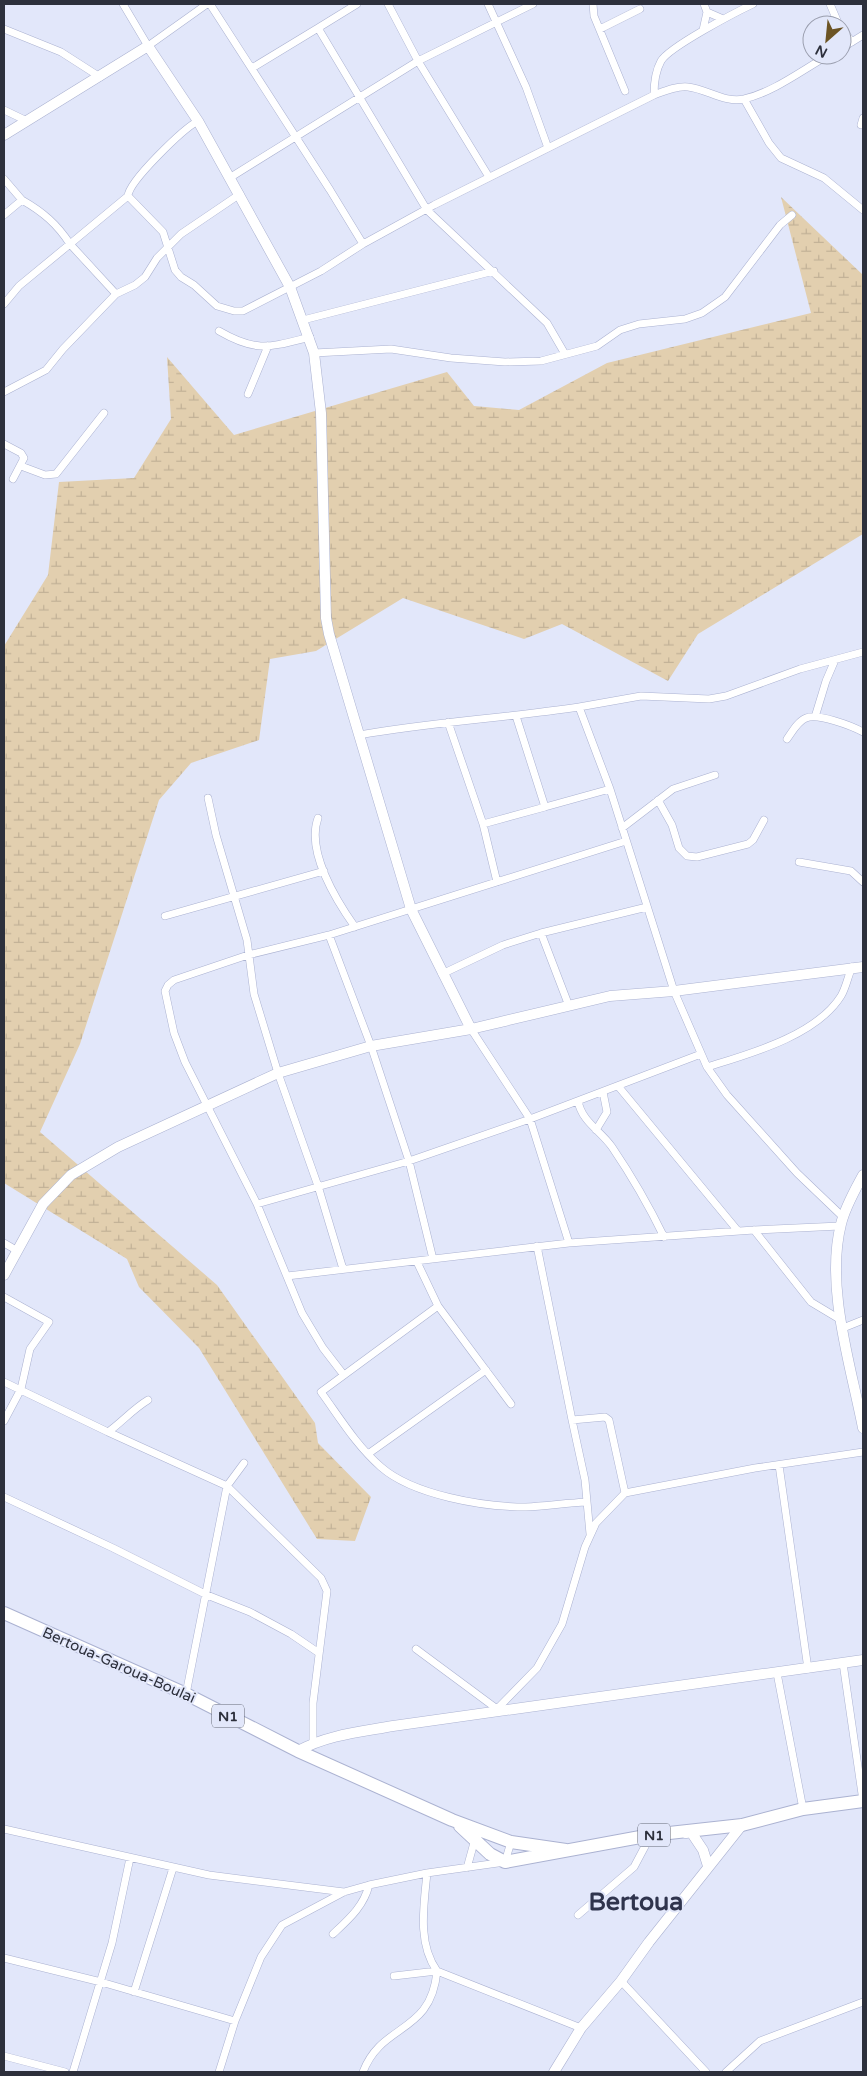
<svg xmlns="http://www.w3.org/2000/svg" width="867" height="2076" viewBox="0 0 867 2076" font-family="'Varela Round',sans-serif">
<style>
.wetland{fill:url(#wetland-marsh)}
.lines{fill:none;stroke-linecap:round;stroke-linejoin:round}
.street-casing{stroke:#abb2d1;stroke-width:8}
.secondary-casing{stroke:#abb2d1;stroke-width:11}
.highway-casing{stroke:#abb2d1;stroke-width:14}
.street{stroke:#fff;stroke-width:7}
.secondary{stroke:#fff;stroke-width:10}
.highway{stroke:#fff;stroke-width:12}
.labels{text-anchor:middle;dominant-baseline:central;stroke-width:4;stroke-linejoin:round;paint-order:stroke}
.shield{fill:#e2e7fa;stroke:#636775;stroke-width:1}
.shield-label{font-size:14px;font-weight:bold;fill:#2d303c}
.street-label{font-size:15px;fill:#2d303c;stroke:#e2e7fa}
.town-label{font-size:25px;font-weight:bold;fill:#2f344d;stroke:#e2e7fa}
</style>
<defs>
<pattern id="wetland-marsh" width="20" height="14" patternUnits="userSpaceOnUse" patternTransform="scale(1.25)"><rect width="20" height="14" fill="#e2cfaf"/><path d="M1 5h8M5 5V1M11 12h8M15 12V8" fill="none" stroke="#c2b297"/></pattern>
</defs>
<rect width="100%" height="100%" fill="#e2e7fa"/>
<path class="wetland" d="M 781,197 L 863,275 L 863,534 L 698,634 L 668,681 L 562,624 L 524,639 L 403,598 L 316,651 L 270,659 L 259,740 L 191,763 L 159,800 L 80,1044 L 40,1132 L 217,1285 L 315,1423 L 318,1443 L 371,1497 L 355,1541 L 317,1539 L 199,1348 L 139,1287 L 127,1259 L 4,1183 L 4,646 L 48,575 L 59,482 L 134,478 L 171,419 L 167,357 L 234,435 L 447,372 L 474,406 L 519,410 L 607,363 L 811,313 Z"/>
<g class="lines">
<defs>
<path id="street" d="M 123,4 L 148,46 L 207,4
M 210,4 L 330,190 L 363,244
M 357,4 L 318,28 L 427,210 L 547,323 L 565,354
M 388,4 L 418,61 L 489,177
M 488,4 L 526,87 L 548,148
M 593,4 L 594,16 L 625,91
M 830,4 L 839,25
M 707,12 L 723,19
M 4,29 L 61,52 L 100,77
M 600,29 L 640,9
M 842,29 L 852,42
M 703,30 L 707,12 L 704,4
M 842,48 L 863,35
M 252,68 L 318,28
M 654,95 C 654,85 656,70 661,61 C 669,47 736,12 753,4
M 744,99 L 769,143 L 781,158 L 824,178 L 863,210
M 4,110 L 27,121
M 198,121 C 183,129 129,181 128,196 L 163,232 L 175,270 L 181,277 L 194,285 L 217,306 L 234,311 L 243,311 L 321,271 L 363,244 L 434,205 L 654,95 C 665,91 676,86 688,87 C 707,89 724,103 744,99 C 774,92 802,70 829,55
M 861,125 L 863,118
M 231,177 L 418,61 L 533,4
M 4,179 L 22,200 L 4,215
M 116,294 L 70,244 L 128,196
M 4,304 L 19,286 L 70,244 C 57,224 43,212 22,200
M 303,320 L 494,271
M 219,331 C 257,353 270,347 310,337
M 314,353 L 391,349 L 451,358 L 505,362 L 541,361 L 597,346 L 620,330 L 639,324 L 685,319 L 702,313 L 725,297 L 780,225 L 792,215
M 4,392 L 46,370 L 63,349 L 116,294 L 135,285 L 145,277 L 157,258 L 181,234 L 240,194
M 248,394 L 268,346
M 4,444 L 21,453 L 24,458 L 13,479
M 21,466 L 45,475 L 56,474 L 104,413
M 579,707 L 641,696 L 709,699 L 726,696 L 800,669 L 863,652
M 516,716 L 545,807 L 610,789
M 815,717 L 826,681 L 835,660
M 448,722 L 483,824
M 359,735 C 432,722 506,718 579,707 L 610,789 L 674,991 L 707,1067 L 727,1095 L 797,1173 L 843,1217
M 787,739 C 792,732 798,721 806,718 C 818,713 852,726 863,732
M 208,798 L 216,835 L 247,940 L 254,994 L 278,1073 L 318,1186 L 343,1269
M 658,800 L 672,825 L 679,848 L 687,856 L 697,857 L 748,844 L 753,840 L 764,820
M 318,818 C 306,851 336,900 355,927
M 622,828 L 673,789 L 715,775
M 799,862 L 851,871 L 863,882
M 497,882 L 483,824 L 545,807
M 165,916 L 324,871
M 329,935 L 371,1046 L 409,1161 L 433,1259
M 442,974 L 503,945 L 541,933
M 569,1006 L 541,933 L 647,907
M 471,1029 L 530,1119 L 569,1243
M 707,1067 C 749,1054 816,1036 841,996 C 846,988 848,976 852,967
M 618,1086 L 738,1231
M 578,1101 C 582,1122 600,1130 612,1147 C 631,1175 649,1206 664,1237
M 596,1130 L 607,1112 L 603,1092
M 257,1204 L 409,1161 L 530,1119 L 701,1054
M 754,1230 L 811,1302 L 841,1320
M 4,1243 L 16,1250
M 537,1246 L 572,1420 L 605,1417 L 609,1420 L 625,1493
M 417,1262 L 438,1306 L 321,1392 C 340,1418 356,1445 381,1467 C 413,1495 483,1507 526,1507 C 546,1506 567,1503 587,1502
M 287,1276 L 569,1243 L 754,1230 L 840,1226
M 4,1297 L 49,1322 L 30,1349 L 21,1389 L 4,1421
M 438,1306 L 511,1404
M 843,1328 L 863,1320
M 343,1374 L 323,1348 L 302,1313 L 257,1204 L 185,1062 L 174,1033 L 165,991 L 168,985 L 174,980 L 248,955 L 329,935 L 626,841
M 4,1382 L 108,1432 L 227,1486 L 321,1578 L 327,1591 L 313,1703 L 313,1743
M 572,1420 L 585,1480 L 590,1534
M 108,1432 C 122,1422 133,1409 148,1400
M 368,1454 L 486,1370
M 779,1465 L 808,1669
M 4,1497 L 113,1548 L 207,1595 L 250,1612 L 291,1634 L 319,1653
M 416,1649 L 497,1709
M 843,1663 L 863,1801
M 777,1673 L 803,1809
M 186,1694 L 227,1486 L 244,1463
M 500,1711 L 497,1709 L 537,1668 L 562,1624 L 585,1547 L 596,1523 L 625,1493 L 755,1468 L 863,1452
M 4,1829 L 209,1875 L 344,1892
M 467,1868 L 475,1839
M 427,1873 C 424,1905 417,1943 437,1971 L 581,2028
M 578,1915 L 634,1867 L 651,1835
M 333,1934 C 349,1919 364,1906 369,1885
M 4,1958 L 101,1982 L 235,2021
M 621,1981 L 706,2072
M 134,1992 L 173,1868
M 4,2056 L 65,2072
M 73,2072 L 112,1943 L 130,1858
M 219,2072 L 235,2021 L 261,1957 L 282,1925 L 344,1892 L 369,1885 L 427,1873 L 505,1862 L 511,1842
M 363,2072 C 382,2022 431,2035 437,1971 L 394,1976
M 726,2072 L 760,2041 L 863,2002"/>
<path id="secondary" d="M 4,135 L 148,46 L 198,121 L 290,287 L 314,353 L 321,413 L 326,618 L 329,634 L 411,909 L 471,1029
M 863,1175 C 855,1190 845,1207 841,1224 C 825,1287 851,1366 863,1428
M 4,1275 L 43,1204 L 71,1175 L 118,1147 L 278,1073 L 371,1046 L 471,1029 L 610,996 L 674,991 L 863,967
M 298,1751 C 327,1735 360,1732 393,1726 L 863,1660
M 686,1833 L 691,1832 L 703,1850 L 708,1866
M 554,2072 L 581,2028 L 621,1981 L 649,1942 L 742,1825"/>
<path id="highway" d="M 4,1613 L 186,1694 L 298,1751 L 452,1820 L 511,1842 L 566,1850
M 460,1826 L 490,1854 L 505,1862 L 651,1835 L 742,1825 L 803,1809 L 863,1801"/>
</defs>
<use href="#street" class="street-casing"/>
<use href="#secondary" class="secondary-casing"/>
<use href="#highway" class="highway-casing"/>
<use href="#street" class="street"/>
<use href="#secondary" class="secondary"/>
<use href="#highway" class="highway"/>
</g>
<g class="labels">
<g class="shield">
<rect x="212" y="1704.5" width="32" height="23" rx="4"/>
<rect x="638" y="1823.5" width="32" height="23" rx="4"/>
</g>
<g class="shield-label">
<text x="228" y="1716">N1</text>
<text x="654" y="1835">N1</text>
</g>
<g class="street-label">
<text transform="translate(119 1665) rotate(24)">Bertoua-Garoua-Boulai</text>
</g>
<g class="town-label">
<text x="636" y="1902">Bertoua</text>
</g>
</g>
<rect width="867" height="2076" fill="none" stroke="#2d303c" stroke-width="10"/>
<g transform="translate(827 40) rotate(207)"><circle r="24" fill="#e2e7fa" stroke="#9a9eae"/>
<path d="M0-4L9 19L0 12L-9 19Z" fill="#6c5424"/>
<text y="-8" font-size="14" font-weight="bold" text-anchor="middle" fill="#2d303c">N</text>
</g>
</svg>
